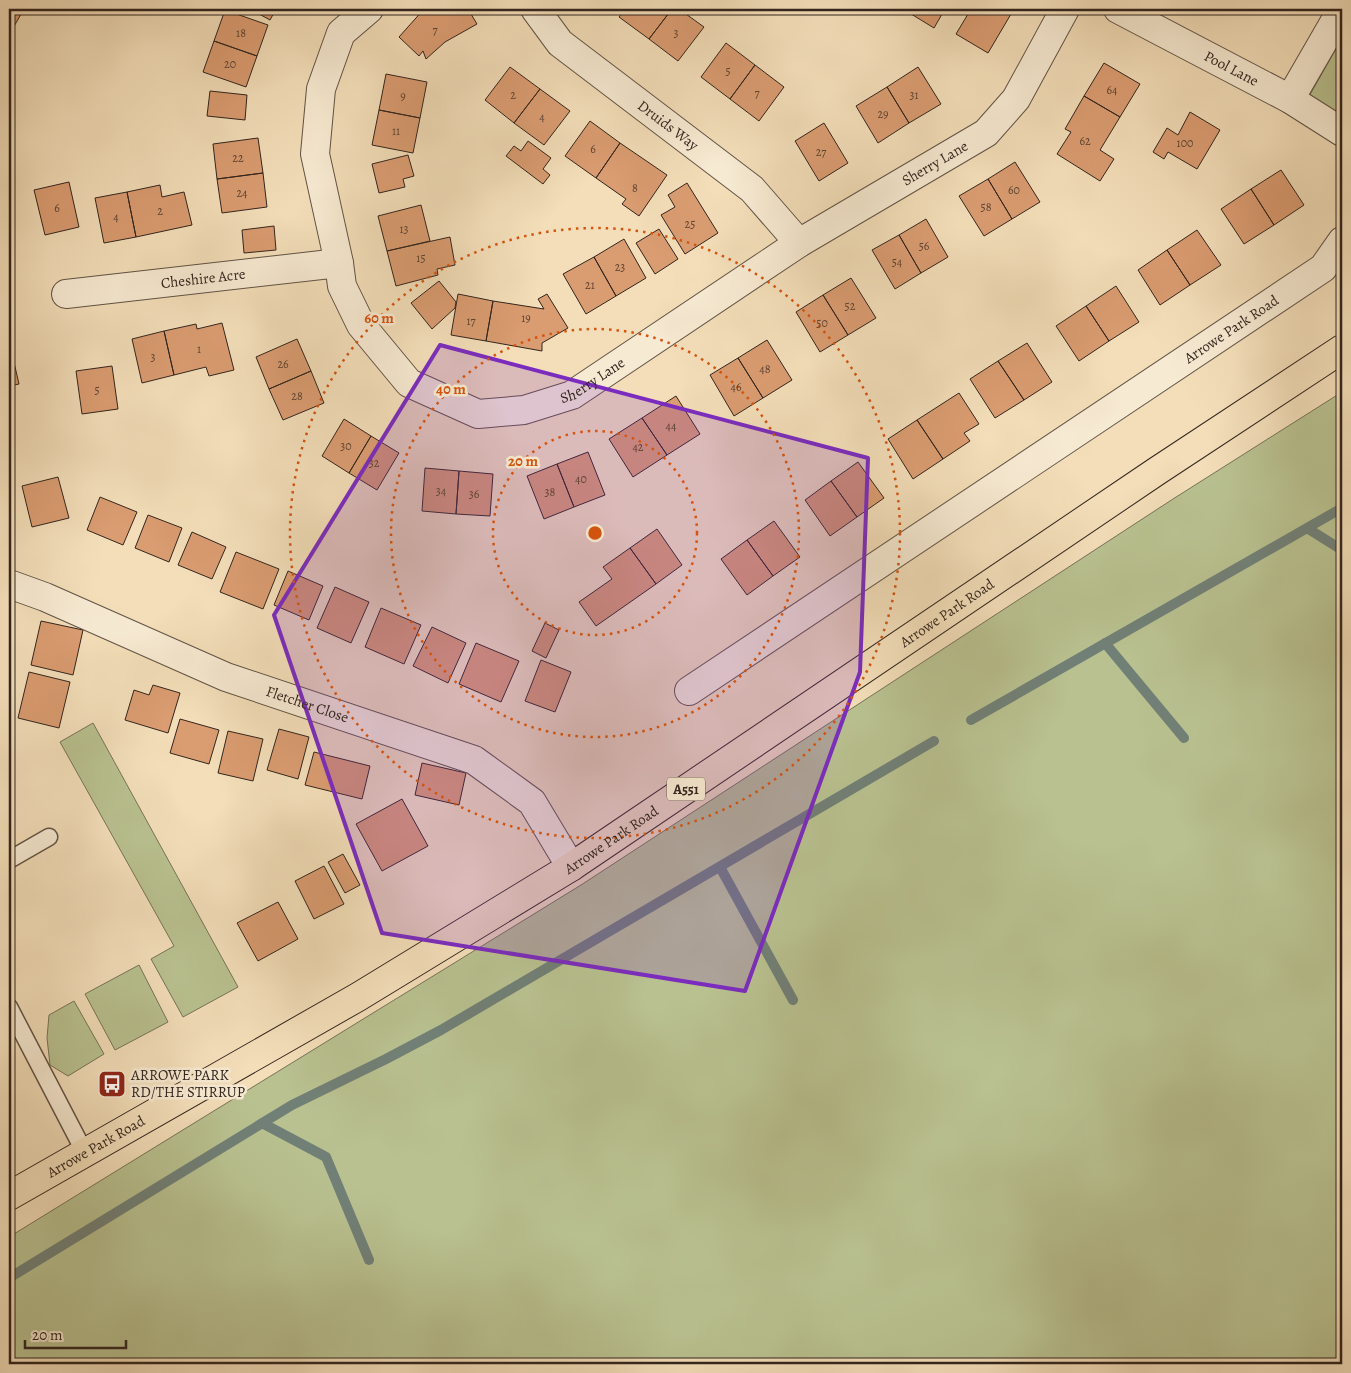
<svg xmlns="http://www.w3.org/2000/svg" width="1351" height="1373" viewBox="0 0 1351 1373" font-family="Alegreya,serif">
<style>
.green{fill:#b9c190;stroke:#767357}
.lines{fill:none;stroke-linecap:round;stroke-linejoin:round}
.stream{stroke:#718077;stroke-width:10}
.building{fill:#da9c71;stroke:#32251e}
.service-casing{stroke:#625345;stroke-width:19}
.minor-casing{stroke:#625345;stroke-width:30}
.primary-casing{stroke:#32251e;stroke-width:30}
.service{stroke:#f7ead2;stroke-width:16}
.minor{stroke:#f7ead2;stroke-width:28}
.primary{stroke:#f3deb9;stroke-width:28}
.marked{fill:#7b2cbf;fill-opacity:0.2;stroke:#7b2cbf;stroke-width:4;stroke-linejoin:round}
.ring{fill:none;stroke:#d6540e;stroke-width:2.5;stroke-dasharray:2.5 5}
.labels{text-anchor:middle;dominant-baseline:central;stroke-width:5;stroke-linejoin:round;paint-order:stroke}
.number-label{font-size:12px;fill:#5c4333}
.shield{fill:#f7ead2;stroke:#6d6054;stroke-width:1}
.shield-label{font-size:14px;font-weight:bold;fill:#32251e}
.street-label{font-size:15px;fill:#32251e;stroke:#f7ead2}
.poi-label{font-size:15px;fill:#32251e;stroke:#f7ead2;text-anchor:start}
.centre{fill:#d6540e;stroke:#f7ead2;stroke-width:2.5}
.ring-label{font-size:15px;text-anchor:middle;font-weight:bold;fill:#d6540e;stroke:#f7ead2;stroke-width:5;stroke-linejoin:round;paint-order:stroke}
</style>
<rect width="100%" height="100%" fill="#f3deb9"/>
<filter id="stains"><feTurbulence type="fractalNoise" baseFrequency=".004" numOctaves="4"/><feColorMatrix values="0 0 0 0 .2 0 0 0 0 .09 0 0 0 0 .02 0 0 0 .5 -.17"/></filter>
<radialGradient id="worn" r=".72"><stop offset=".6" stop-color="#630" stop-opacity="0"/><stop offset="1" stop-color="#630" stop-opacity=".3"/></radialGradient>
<path class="green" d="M 1342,44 L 1342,120 L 1307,100 L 1337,47 Z
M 1342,392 L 1342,1364 L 9,1364 L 9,1237 L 581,885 L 1173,499 Z
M 93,723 L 238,987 L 183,1017 L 151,959 L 174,946 L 60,742 Z
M 139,965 L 168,1022 L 115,1050 L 85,994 Z
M 74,1001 L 104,1054 L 68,1076 L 50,1065 L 47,1038 L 49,1015 Z"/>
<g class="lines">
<path class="stream" d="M 1307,528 L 1342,550
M 1105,643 L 1184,738
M 971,720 L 1342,508
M 720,867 L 793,1000
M 262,1123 L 326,1157 L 369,1260
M 9,1278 L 292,1105 L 386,1059 L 441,1030 L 934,741"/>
</g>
<path class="building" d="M 9,9 L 24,9 L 9,35 Z
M 250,9 L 276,9 L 270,20 Z
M 424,9 L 468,9 L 477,24 L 445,42 L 426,59 L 423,51 L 419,56 L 399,37 Z
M 626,9 L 672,9 L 649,39 L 619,17 Z
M 672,9 L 679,9 L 704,27 L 678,61 L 649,39 Z
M 903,9 L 945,9 L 934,28 Z
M 971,9 L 1001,9 L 1011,14 L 988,53 L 956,34 Z
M 225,10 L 268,25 L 257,56 L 214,41 Z
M 214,41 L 257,56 L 246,87 L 203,72 Z
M 726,43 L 755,65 L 730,99 L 701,77 Z
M 1104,63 L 1140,84 L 1120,117 L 1084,96 Z
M 755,65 L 784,87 L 759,121 L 730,99 Z
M 510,67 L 540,89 L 514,123 L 485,100 Z
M 918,67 L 941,104 L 909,123 L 887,87 Z
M 386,74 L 427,82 L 420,118 L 379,110 Z
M 887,87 L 909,123 L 878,143 L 856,106 Z
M 540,89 L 570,111 L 544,145 L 514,123 Z
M 210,91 L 247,95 L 245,120 L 207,116 Z
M 1084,96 L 1120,117 L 1100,150 L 1114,159 L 1100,181 L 1057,154 L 1071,132 L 1065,129 Z
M 379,110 L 420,118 L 413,153 L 372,145 Z
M 1190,112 L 1220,130 L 1197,169 L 1168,152 L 1164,159 L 1153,152 L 1167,128 L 1178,135 Z
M 590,121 L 620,143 L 596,178 L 565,156 Z
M 824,123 L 848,163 L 819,181 L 795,141 Z
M 258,138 L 263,173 L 217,179 L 213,144 Z
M 528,141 L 551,158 L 543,169 L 550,175 L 543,184 L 506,156 L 514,146 L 521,151 Z
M 620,143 L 667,175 L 639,216 L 622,204 L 626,199 L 596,178 Z
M 408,155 L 414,176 L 403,179 L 405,187 L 379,193 L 372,164 Z
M 1015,162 L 1040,202 L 1012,219 L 988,179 Z
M 1281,170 L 1304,205 L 1274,225 L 1251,189 Z
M 263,173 L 267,207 L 222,213 L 217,179 Z
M 988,179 L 1012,219 L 984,236 L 959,196 Z
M 69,182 L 79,227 L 45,235 L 34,190 Z
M 687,183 L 718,233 L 685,254 L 661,215 L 675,207 L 668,195 Z
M 160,185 L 162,197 L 184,192 L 192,225 L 136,237 L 127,192 Z
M 1251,189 L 1274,225 L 1244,244 L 1221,209 Z
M 127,192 L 136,237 L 104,243 L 95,198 Z
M 421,205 L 430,241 L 387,251 L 378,216 Z
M 926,219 L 948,257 L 921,273 L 899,235 Z
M 274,226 L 276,250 L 244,253 L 242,230 Z
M 659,229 L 678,259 L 655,274 L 636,243 Z
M 1197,230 L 1221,265 L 1190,285 L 1167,250 Z
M 899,235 L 921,273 L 895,289 L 872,250 Z
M 450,237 L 455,265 L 437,269 L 438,275 L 396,286 L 387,251 Z
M 624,239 L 646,278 L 616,296 L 594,257 Z
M 1167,250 L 1190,285 L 1160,305 L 1138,270 Z
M 594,257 L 616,296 L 586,314 L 563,274 Z
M 851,278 L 876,318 L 848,335 L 823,295 Z
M 439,281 L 456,302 L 455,308 L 432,329 L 411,303 Z
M 1116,286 L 1139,322 L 1109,341 L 1086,306 Z
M 458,294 L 493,301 L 486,341 L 451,335 Z
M 547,294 L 568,328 L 542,343 L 542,351 L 486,341 L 493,301 L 544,309 L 538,299 Z
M 823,295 L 848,335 L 820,352 L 796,312 Z
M 1086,306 L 1109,341 L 1079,361 L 1056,326 Z
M 222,323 L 234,370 L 209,376 L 206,367 L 174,375 L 164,331 L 196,324 L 197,329 Z
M 164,331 L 174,375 L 142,383 L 132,339 Z
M 297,339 L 311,371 L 269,389 L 256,357 Z
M 767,340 L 792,380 L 763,398 L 738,358 Z
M 9,341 L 19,384 L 9,386 Z
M 1027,343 L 1052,382 L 1024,400 L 998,361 Z
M 738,358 L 763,398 L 734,416 L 710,375 Z
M 998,361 L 1024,400 L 995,418 L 970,379 Z
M 112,366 L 118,409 L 82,414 L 76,371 Z
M 311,371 L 324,403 L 283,420 L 269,389 Z
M 959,393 L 979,424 L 964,433 L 970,441 L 943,459 L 917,420 Z
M 676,396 L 700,434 L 667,455 L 642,418 Z
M 642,418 L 667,455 L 633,477 L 609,439 Z
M 344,419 L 371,436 L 349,473 L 322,456 Z
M 917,420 L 943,459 L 913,479 L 888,439 Z
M 371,436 L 399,453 L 377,490 L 349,473 Z
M 588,452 L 605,495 L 574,507 L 557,464 Z
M 858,462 L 884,498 L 857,517 L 831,481 Z
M 557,464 L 574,507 L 544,519 L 527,476 Z
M 425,468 L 459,471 L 456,514 L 422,511 Z
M 459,471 L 493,474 L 490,516 L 456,514 Z
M 58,477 L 69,518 L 32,527 L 22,486 Z
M 831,481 L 857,517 L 830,536 L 805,500 Z
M 100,497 L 137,512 L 123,545 L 87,530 Z
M 148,515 L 182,528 L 169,562 L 135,548 Z
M 774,521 L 800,557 L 773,576 L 747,540 Z
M 657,529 L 682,565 L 656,584 L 630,548 Z
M 192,532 L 226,547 L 212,579 L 178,565 Z
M 747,540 L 773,576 L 747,595 L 721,559 Z
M 630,548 L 656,584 L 596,626 L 579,602 L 612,579 L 603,567 Z
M 236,552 L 279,569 L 263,609 L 220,592 Z
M 288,571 L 323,586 L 309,620 L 274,605 Z
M 335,587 L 369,602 L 351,643 L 317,628 Z
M 381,608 L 421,625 L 404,664 L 365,647 Z
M 41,621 L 83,630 L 73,675 L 31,665 Z
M 545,623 L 559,630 L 546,658 L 532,651 Z
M 432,627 L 466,643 L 448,683 L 413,666 Z
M 476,643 L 519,661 L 501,702 L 459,684 Z
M 541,660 L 571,672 L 555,712 L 525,701 Z
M 29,672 L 70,682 L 59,728 L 18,718 Z
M 153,685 L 180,693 L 168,733 L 125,720 L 134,690 L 149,695 Z
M 180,719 L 219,730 L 209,764 L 170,753 Z
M 279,729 L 309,737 L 298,779 L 267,770 Z
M 228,731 L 263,739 L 253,781 L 218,773 Z
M 314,752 L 370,766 L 362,799 L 305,785 Z
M 422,763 L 466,773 L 459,805 L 415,795 Z
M 402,799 L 428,846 L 382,871 L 356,824 Z
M 343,854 L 360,885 L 345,893 L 328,862 Z
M 324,866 L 344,904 L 314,919 L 295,881 Z
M 278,902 L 298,939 L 258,961 L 237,923 Z"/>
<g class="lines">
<defs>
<path id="service" d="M 9,860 L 49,837
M 9,1007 L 85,1153"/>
<g id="minor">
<path id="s1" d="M 369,9 L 341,33 L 321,89 L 315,154 L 339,263 L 342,286 L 361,325 L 409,383 L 478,414 L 524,410 L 572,395 L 799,243 L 986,133 L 1016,99 L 1065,9"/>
<path id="s2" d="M 535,9 L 560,43 L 752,189 L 799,243"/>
<path id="s3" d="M 1118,9 L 1290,99 L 1342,132"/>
<path d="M 1290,99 L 1342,9"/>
<path id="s4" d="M 66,294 L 339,263"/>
<path id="s5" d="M 9,584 L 45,597 L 226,677 L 474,760 L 532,802 L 571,867"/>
<path id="s6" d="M 689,691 L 1323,268 L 1342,241"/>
</g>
<g id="primary">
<path id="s7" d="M 9,1196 L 358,997 L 571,867 L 1157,471 L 1342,349"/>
</g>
</defs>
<use href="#service" class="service-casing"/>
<use href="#minor" class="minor-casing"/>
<use href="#primary" class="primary-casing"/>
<use href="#service" class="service"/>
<use href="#minor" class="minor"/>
<use href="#primary" class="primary"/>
</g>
<path class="marked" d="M 440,345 L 868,458 L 860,672 L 745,991 L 382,933 L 274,615 Z"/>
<g class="ring">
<circle cx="595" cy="533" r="102"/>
<circle cx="595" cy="533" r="204"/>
<circle cx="595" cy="533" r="305"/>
</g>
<defs>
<symbol id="bus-square" viewBox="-11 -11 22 22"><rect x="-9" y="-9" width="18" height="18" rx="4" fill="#8f2418" stroke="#f7ead2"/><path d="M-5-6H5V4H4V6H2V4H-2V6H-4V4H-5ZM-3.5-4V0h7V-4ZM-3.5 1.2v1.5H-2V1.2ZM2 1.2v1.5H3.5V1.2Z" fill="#fff"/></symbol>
</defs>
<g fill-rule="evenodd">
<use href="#bus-square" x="96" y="1068" width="32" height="32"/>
</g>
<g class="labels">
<g class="number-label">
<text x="435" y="30">7</text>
<text x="241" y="33">18</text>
<text x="676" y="33">3</text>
<text x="230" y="64">20</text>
<text x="728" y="71">5</text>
<text x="1112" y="90">64</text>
<text x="757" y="93">7</text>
<text x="513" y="95">2</text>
<text x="914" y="95">31</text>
<text x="403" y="96">9</text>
<text x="883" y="114">29</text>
<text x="542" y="117">4</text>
<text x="396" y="131">11</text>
<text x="1085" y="141">62</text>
<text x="1185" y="143">100</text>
<text x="593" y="149">6</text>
<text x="821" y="152">27</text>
<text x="238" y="158">22</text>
<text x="635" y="188">8</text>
<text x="1014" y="190">60</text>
<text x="242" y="193">24</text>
<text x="986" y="207">58</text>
<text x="57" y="208">6</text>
<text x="160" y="211">2</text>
<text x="116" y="217">4</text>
<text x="690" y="224">25</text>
<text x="404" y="229">13</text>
<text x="924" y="246">56</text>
<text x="421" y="258">15</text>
<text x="897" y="262">54</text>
<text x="620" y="267">23</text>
<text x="590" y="285">21</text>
<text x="850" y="306">52</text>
<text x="526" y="318">19</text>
<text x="471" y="321">17</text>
<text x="822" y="323">50</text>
<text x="199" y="349">1</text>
<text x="153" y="357">3</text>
<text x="283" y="364">26</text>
<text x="765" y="369">48</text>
<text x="736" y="387">46</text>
<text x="97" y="390">5</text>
<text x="297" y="396">28</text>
<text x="671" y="426">44</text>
<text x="346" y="446">30</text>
<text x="638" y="447">42</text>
<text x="374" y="463">32</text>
<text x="581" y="479">40</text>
<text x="441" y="491">34</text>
<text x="550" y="492">38</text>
<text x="474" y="494">36</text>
</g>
<rect class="shield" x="667" y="777.5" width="38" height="23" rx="4"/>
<g class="shield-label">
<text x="686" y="789">A551</text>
</g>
<g class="street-label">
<text stroke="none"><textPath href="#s3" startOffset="128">Pool Lane</textPath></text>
<text stroke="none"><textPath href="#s2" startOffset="178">Druids Way</textPath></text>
<text stroke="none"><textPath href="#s1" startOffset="1018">Sherry Lane</textPath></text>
<text stroke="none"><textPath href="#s4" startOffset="138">Cheshire Acre</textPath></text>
<text stroke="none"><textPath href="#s6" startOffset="652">Arrowe Park Road</textPath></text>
<text stroke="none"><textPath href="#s1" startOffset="612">Sherry Lane</textPath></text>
<text stroke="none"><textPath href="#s7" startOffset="1105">Arrowe Park Road</textPath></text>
<text stroke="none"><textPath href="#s5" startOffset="322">Fletcher Close</textPath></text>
<text stroke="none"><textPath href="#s7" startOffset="700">Arrowe Park Road</textPath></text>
<text stroke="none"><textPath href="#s7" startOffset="100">Arrowe Park Road</textPath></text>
</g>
<g class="poi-label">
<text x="131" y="1075">ARROWE PARK<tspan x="131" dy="17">RD/THE STIRRUP</tspan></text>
</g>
</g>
<circle cx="595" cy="533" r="8" class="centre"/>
<g class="ring-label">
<text x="379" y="323">60 m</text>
<text x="451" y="394">40 m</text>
<text x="523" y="466">20 m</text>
</g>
<rect width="1351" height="1373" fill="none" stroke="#f3deb9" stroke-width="30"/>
<rect x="10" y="10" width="1331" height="1353" fill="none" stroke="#32251e" stroke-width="2.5"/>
<rect x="15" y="15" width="1321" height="1343" fill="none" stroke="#32251e"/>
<path d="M25 1340v8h101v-8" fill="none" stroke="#32251e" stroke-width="2.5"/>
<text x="32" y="1340" font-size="15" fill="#32251e" stroke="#f7ead2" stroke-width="4" paint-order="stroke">20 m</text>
<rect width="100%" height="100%" filter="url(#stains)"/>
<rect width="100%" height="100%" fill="url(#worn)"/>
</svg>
